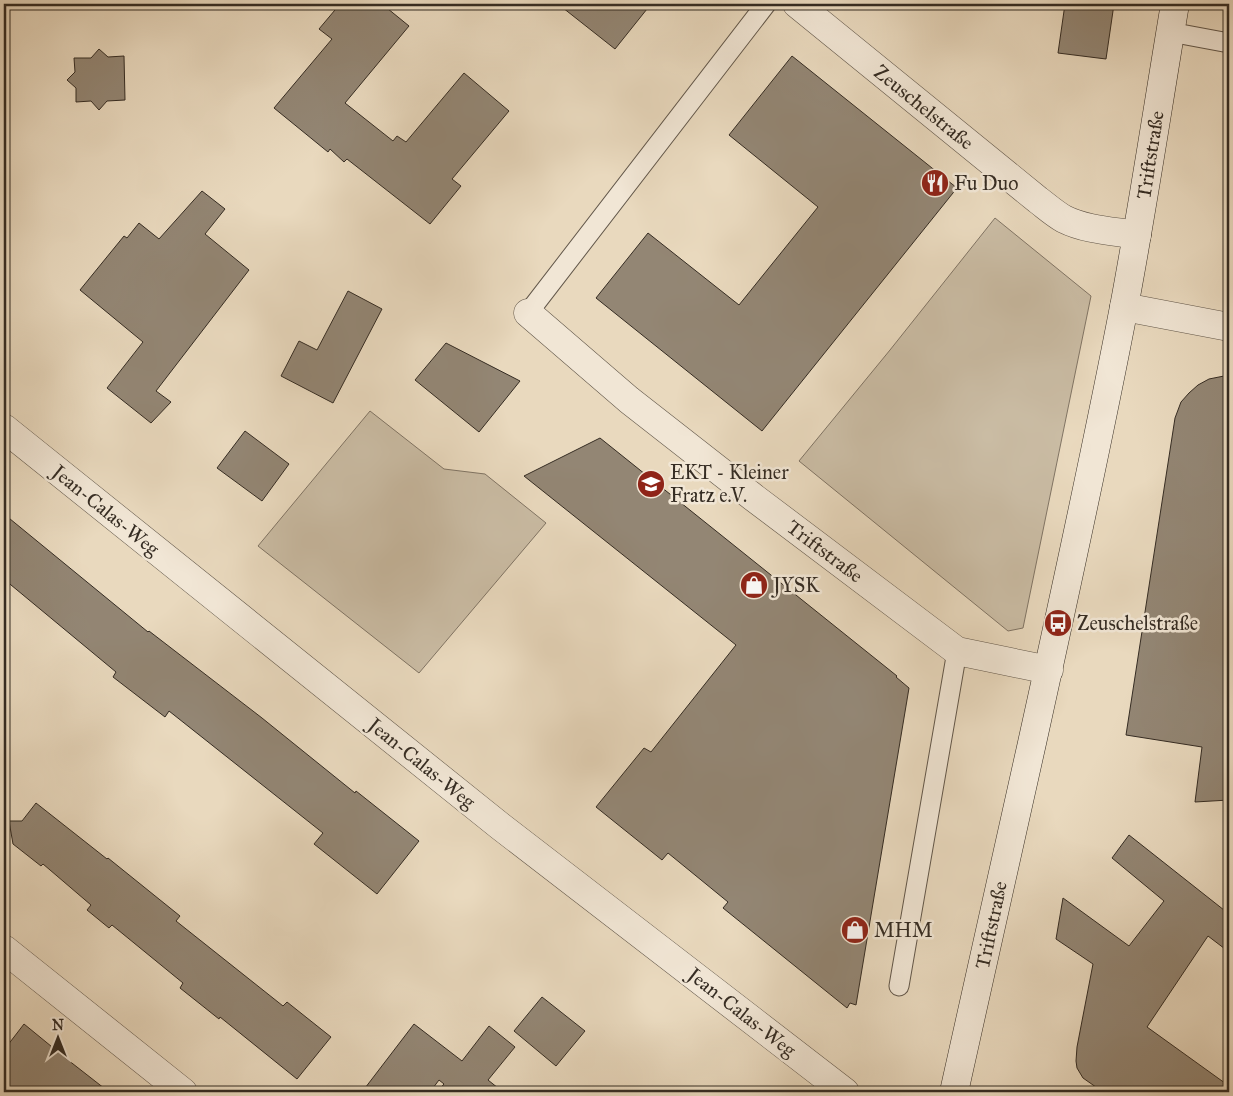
<svg xmlns="http://www.w3.org/2000/svg" width="1233" height="1096" viewBox="0 0 1233 1096" font-family="'IM FELL Great Primer',serif">
<style>
.green{fill:#cabca4;stroke:#807464}
.building{fill:#938674;stroke:#352c23}
.lines{fill:none;stroke-linecap:round;stroke-linejoin:round}
.service-casing{stroke:#62574a;stroke-width:21}
.minor-casing{stroke:#62574a;stroke-width:29}
.secondary-casing{stroke:#352c23;stroke-width:29}
.service{stroke:#f1e6d5;stroke-width:19}
.minor{stroke:#f1e6d5;stroke-width:28}
.secondary{stroke:#f1e6d5;stroke-width:28}
.labels{text-anchor:middle;dominant-baseline:central;stroke-width:5;stroke-linejoin:round;paint-order:stroke}
.street-label{font-size:20px;fill:#352c23;stroke:#f1e6d5}
.poi-label{font-size:20px;fill:#352c23;stroke:#f1e6d5;text-anchor:start}
</style>
<rect width="100%" height="100%" fill="#e9d9be"/>
<filter id="stains"><feTurbulence type="fractalNoise" baseFrequency=".004" numOctaves="4"/><feColorMatrix values="0 0 0 0 .2 0 0 0 0 .09 0 0 0 0 .02 0 0 0 .5 -.17"/></filter>
<radialGradient id="worn" r=".72"><stop offset=".6" stop-color="#630" stop-opacity="0"/><stop offset="1" stop-color="#630" stop-opacity=".3"/></radialGradient>
<path class="green" d="M 995,218 L 1091,296 L 1023,628 L 1008,631 L 799,461 L 890,350 Z
M 370,411 L 444,469 L 485,474 L 546,523 L 419,673 L 258,546 Z"/>
<path class="building" d="M 340,4 L 382,4 L 409,26 L 345,103 L 393,141 L 397,136 L 406,142 L 464,73 L 509,111 L 452,179 L 461,186 L 430,224 L 347,159 L 344,162 L 330,149 L 328,152 L 274,108 L 332,39 L 319,29 Z
M 558,4 L 651,4 L 615,49 Z
M 1065,4 L 1114,4 L 1106,59 L 1058,53 Z
M 99,49 L 108,57 L 124,56 L 125,100 L 107,101 L 99,110 L 91,101 L 76,102 L 76,88 L 67,80 L 75,72 L 74,58 L 91,58 Z
M 792,56 L 957,188 L 762,431 L 596,298 L 648,233 L 739,305 L 818,207 L 729,135 Z
M 202,191 L 225,209 L 205,234 L 249,270 L 156,391 L 171,402 L 151,423 L 107,388 L 143,342 L 80,290 L 124,236 L 127,238 L 139,223 L 159,239 Z
M 348,291 L 382,309 L 333,403 L 281,376 L 299,341 L 317,350 Z
M 446,343 L 520,381 L 479,432 L 415,380 Z
M 1229,375 L 1229,800 L 1195,802 L 1202,747 L 1126,735 L 1175,418 L 1181,402 L 1189,393 L 1198,385 L 1209,379 Z
M 245,431 L 289,464 L 262,501 L 217,468 Z
M 600,438 L 897,676 L 896,677 L 909,688 L 856,1005 L 850,1003 L 847,1008 L 723,908 L 728,902 L 668,853 L 662,860 L 596,807 L 644,748 L 651,752 L 736,645 L 524,476 Z
M 4,514 L 148,632 L 149,631 L 262,718 L 355,793 L 356,791 L 419,841 L 377,894 L 314,844 L 323,833 L 169,711 L 165,717 L 113,677 L 116,672 L 5,580 L 4,582 Z
M 36,803 L 107,859 L 108,858 L 180,916 L 176,921 L 283,1006 L 287,1002 L 331,1037 L 297,1079 L 220,1017 L 219,1019 L 180,988 L 183,983 L 112,925 L 109,928 L 87,910 L 91,905 L 43,864 L 41,866 L 13,844 L 9,821 L 22,821 Z
M 1129,835 L 1229,914 L 1229,952 L 1208,936 L 1147,1027 L 1229,1086 L 1229,1092 L 1103,1092 L 1083,1078 L 1077,1068 L 1076,1061 L 1077,1047 L 1093,964 L 1056,939 L 1063,898 L 1129,946 L 1164,901 L 1112,858 Z
M 542,997 L 585,1031 L 556,1066 L 514,1031 Z
M 24,1024 L 68,1060 L 109,1092 L 4,1092 L 4,1050 Z
M 414,1024 L 462,1061 L 489,1026 L 515,1047 L 488,1080 L 503,1092 L 437,1092 L 444,1084 L 439,1080 L 430,1092 L 362,1092 Z"/>
<g class="lines">
<defs>
<path id="service" d="M 1170,32 L 1229,43
M 528,313 L 766,4
M 899,986 L 957,651"/>
<path id="minor" d="M 797,4 L 1038,200 C 1046,206 1055,214 1064,219 C 1086,230 1113,231 1137,235
M 1124,307 L 1229,327
M 528,313 L 629,400 L 753,497 L 957,651 L 1049,670
M 4,428 L 500,826 L 845,1092
M 4,949 L 183,1092"/>
<path id="secondary" d="M 954,1092 C 980,976 1005,860 1032,743 C 1064,598 1096,453 1124,307 C 1143,206 1158,105 1175,4"/>
</defs>
<use href="#service" class="service-casing"/>
<use href="#minor" class="minor-casing"/>
<use href="#secondary" class="secondary-casing"/>
<use href="#service" class="service"/>
<use href="#minor" class="minor"/>
<use href="#secondary" class="secondary"/>
</g>
<defs>
<symbol id="restaurant-disc" viewBox="-11 -11 22 22"><circle r="9.5" fill="#8f2418" stroke="#f1e6d5"/><path d="M-5-6h1v4h1v-4h1v4h1v-4h1v5L-1.5 .5V6h-2V.5L-5-1ZM5-6V6H3V1.5H1.5Q1.5-4 5-6Z" fill="#fff"/></symbol>
<symbol id="school-disc" viewBox="-11 -11 22 22"><circle r="9.5" fill="#8f2418" stroke="#f1e6d5"/><path d="M0-5L7-2L0 1L-7-2ZM-4 1L0 2.5L4 1V4Q0 6-4 4Z" fill="#fff"/></symbol>
<symbol id="shop-disc" viewBox="-11 -11 22 22"><circle r="9.5" fill="#8f2418" stroke="#f1e6d5"/><path d="M-5-2.5h2.3a2.7 3.5 0 0 1 5.4 0H5L5.5 6h-11ZM-1.5-2.5h3a1.5 2.3 0 0 0-3 0Z" fill="#fff"/></symbol>
<symbol id="bus-disc" viewBox="-11 -11 22 22"><circle r="9.5" fill="#8f2418" stroke="#f1e6d5"/><path d="M-5-6H5V4H4V6H2V4H-2V6H-4V4H-5ZM-3.5-4V0h7V-4ZM-3.5 1.2v1.5H-2V1.2ZM2 1.2v1.5H3.5V1.2Z" fill="#fff"/></symbol>
</defs>
<g fill-rule="evenodd">
<use href="#restaurant-disc" x="919" y="167" width="32" height="32"/>
<use href="#school-disc" x="635" y="468" width="32" height="32"/>
<use href="#shop-disc" x="738" y="569" width="32" height="32"/>
<use href="#bus-disc" x="1042" y="607" width="32" height="32"/>
<use href="#shop-disc" x="839" y="914" width="32" height="32"/>
</g>
<g class="labels">
<g class="street-label">
<text transform="translate(924 107) rotate(39)">Zeuschelstraße</text>
<text transform="translate(1150 155) rotate(-81)">Triftstraße</text>
<text transform="translate(106 510) rotate(39)">Jean-Calas-Weg</text>
<text transform="translate(825 551) rotate(37)">Triftstraße</text>
<text transform="translate(422 763) rotate(39)">Jean-Calas-Weg</text>
<text transform="translate(991 925) rotate(-78)">Triftstraße</text>
<text transform="translate(742 1012) rotate(38)">Jean-Calas-Weg</text>
</g>
<g class="poi-label">
<text x="954" y="183">Fu Duo</text>
<text x="670" y="472">EKT - Kleiner<tspan x="670" dy="23">Fratz e.V.</tspan></text>
<text x="773" y="585">JYSK</text>
<text x="1077" y="623">Zeuschelstraße</text>
<text x="874" y="930">MHM</text>
</g>
</g>
<rect width="1233" height="1096" fill="none" stroke="#e9d9be" stroke-width="20"/>
<rect x="5" y="5" width="1223" height="1086" fill="none" stroke="#352c23" stroke-width="2.5"/>
<rect x="10" y="10" width="1213" height="1076" fill="none" stroke="#352c23"/>
<g transform="translate(58 1038)" stroke="#f1e6d5" stroke-width="4" paint-order="stroke">
<path d="M0-4L9 19L0 12L-9 19Z" fill="#352c23"/>
<text y="-8" font-size="14" font-weight="bold" text-anchor="middle" fill="#352c23">N</text>
</g>
<rect width="100%" height="100%" filter="url(#stains)"/>
<rect width="100%" height="100%" fill="url(#worn)"/>
</svg>
